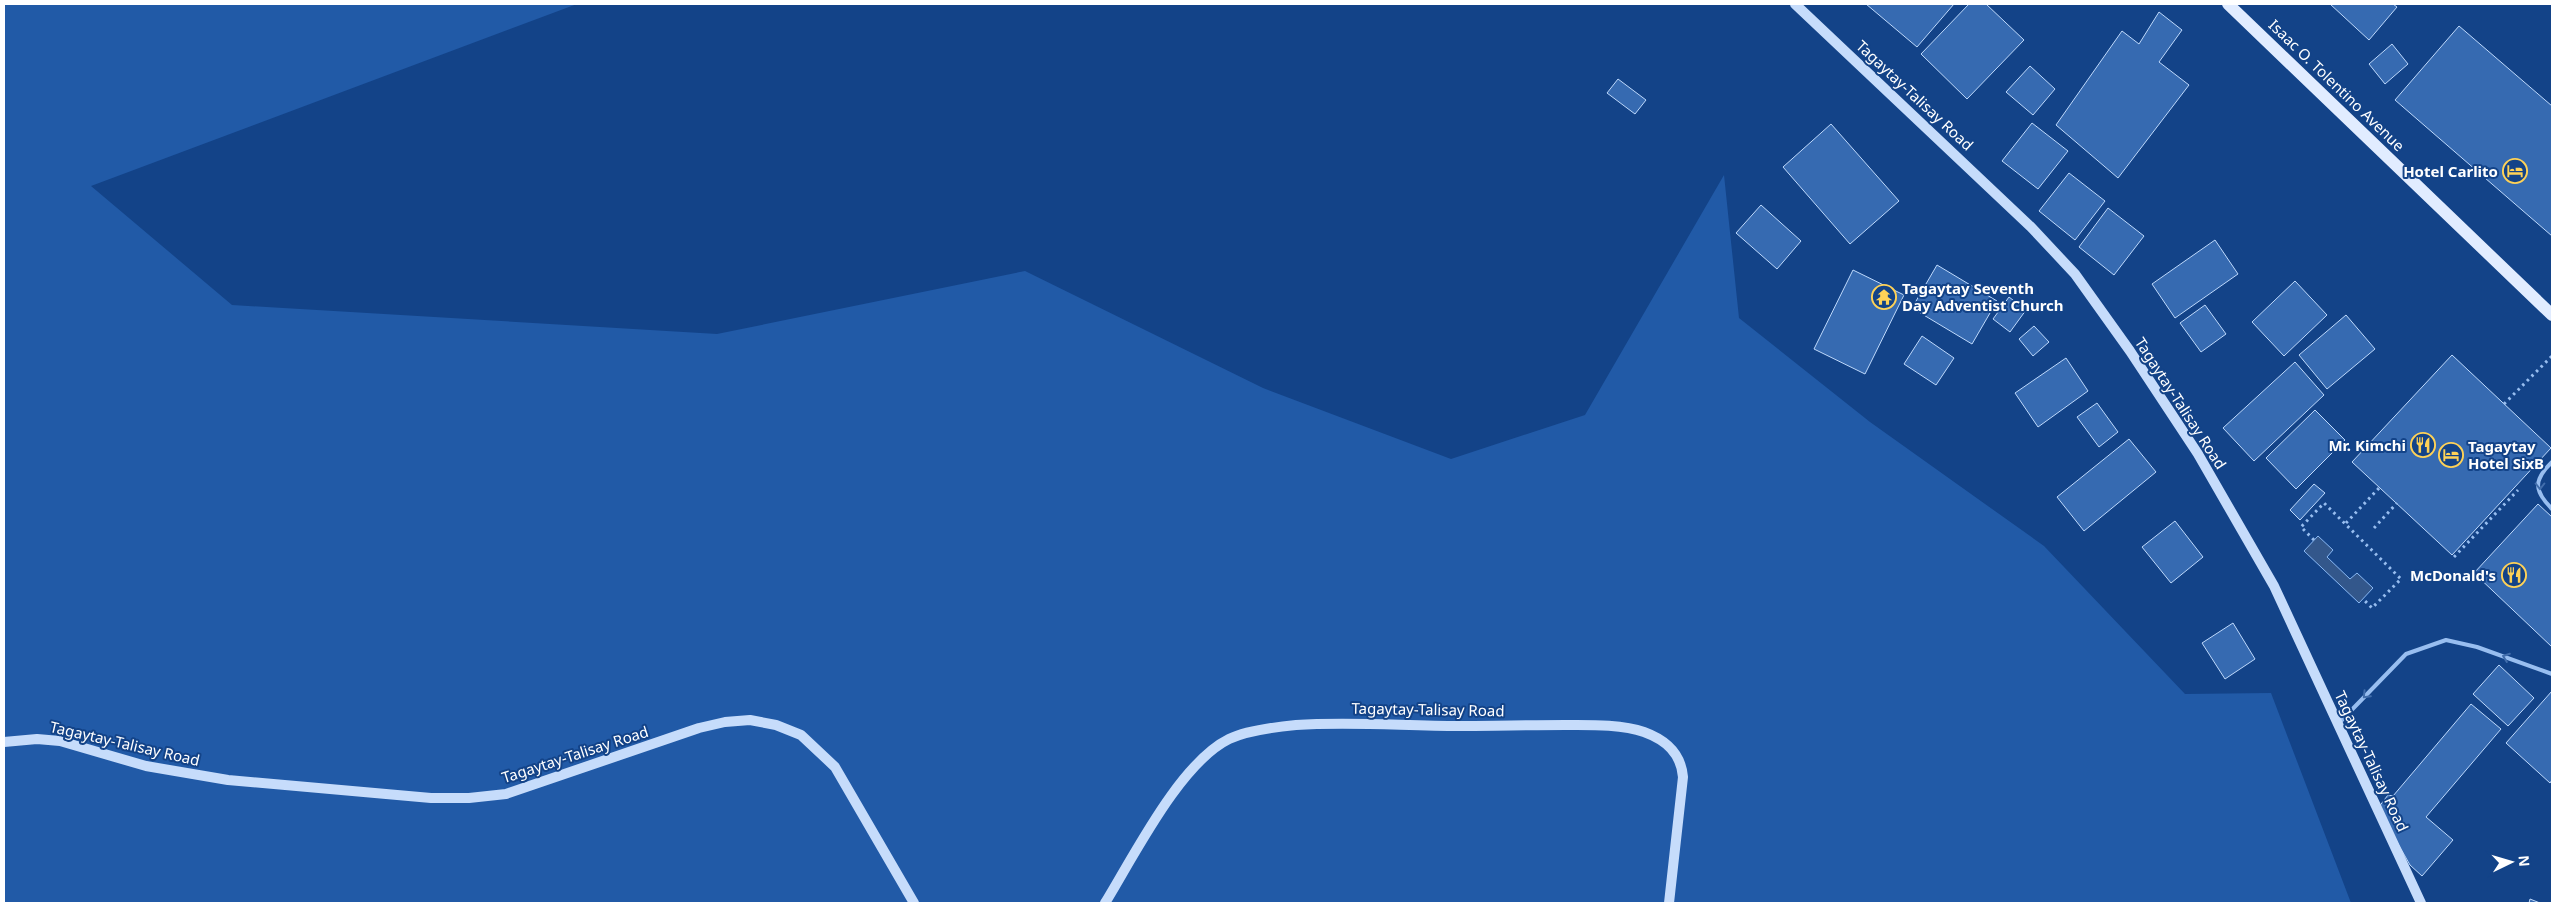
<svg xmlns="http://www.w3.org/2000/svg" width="2556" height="907" viewBox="0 0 2556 907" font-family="'Noto Sans',sans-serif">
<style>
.green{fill:#215aa7}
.water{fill:#33578b;stroke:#89b8f4}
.building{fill:#366ab1;stroke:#bed9fc}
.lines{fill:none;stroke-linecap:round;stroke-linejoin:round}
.path{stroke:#98bef0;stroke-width:3;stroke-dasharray:2.5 4;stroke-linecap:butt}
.service{stroke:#98bef0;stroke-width:4}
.secondary{stroke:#c6dcfb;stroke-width:10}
.primary{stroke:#e1ecff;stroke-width:12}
.oneway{stroke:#426eac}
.labels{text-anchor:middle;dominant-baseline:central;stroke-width:4;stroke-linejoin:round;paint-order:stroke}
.street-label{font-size:15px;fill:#fff;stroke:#134388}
.poi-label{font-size:15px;font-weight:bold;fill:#fff;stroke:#134388;text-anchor:end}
</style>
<rect width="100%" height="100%" fill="#134388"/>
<path class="green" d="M 4,4 L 577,4 L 91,186 L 232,305 L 717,334 L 1025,271 L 1263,388 L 1451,459 L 1585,415 L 1724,175 L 1739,318 L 1870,422 L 2044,546 L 2185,694 L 2271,693 L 2351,903 L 4,903 Z"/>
<path class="water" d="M 2318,536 L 2333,550 L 2327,557 L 2350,579 L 2357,573 L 2373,588 L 2359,603 L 2304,551 Z"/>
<path class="building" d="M 1866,4 L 1954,4 L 1917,47 Z
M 1969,4 L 1986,4 L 2024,40 L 1967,99 L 1921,54 Z
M 2330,4 L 2393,4 L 2397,7 L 2369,40 Z
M 2159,12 L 2182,30 L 2159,62 L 2189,85 L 2118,178 L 2056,125 L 2122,31 L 2139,44 Z
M 2459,26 L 2552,106 L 2552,236 L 2395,100 Z
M 2392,44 L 2408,64 L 2385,84 L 2369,64 Z
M 2030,66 L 2055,89 L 2033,115 L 2006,92 Z
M 1618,79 L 1646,100 L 1635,114 L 1607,93 Z
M 2032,123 L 2068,151 L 2038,189 L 2002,161 Z
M 1831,124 L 1899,201 L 1850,244 L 1783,167 Z
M 2069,173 L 2105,201 L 2075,240 L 2039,211 Z
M 1761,205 L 1801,241 L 1777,269 L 1736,233 Z
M 2108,208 L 2144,236 L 2114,275 L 2079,247 Z
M 2215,240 L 2238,274 L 2175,318 L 2152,284 Z
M 1937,265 L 1997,301 L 1972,344 L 1912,308 Z
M 1853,270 L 1904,295 L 1865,374 L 1814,349 Z
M 2295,281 L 2327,315 L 2284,356 L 2252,322 Z
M 2009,297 L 2026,310 L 2010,332 L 1993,319 Z
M 2205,305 L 2226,334 L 2201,352 L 2180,323 Z
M 2346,315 L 2375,349 L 2327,389 L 2299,355 Z
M 2034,326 L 2049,342 L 2033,356 L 2019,339 Z
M 1922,336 L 1954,358 L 1936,385 L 1904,364 Z
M 2452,355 L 2551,448 L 2452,555 L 2352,462 Z
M 2066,358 L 2088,391 L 2038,427 L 2015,393 Z
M 2295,362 L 2324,395 L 2254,461 L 2223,428 Z
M 2097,403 L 2118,432 L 2099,447 L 2077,417 Z
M 2315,410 L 2345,440 L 2296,489 L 2266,458 Z
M 2129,439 L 2156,472 L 2084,531 L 2057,497 Z
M 2314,484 L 2325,493 L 2300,520 L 2290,510 Z
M 2538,504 L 2552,517 L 2552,647 L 2474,573 Z
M 2175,521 L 2203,557 L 2171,583 L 2142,547 Z
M 2233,623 L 2255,659 L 2225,679 L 2202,643 Z
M 2499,665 L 2534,698 L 2508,726 L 2473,694 Z
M 2552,691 L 2552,780 L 2550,783 L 2506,743 Z
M 2471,704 L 2501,729 L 2426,817 L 2453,840 L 2422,876 L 2410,865 L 2378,808 L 2388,795 L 2393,796 Z
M 2530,899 L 2540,903 L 2529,903 Z"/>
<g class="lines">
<path class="path" d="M 2504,404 L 2552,356
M 2346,523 L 2380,487
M 2374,528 L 2397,503
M 2314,540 L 2301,527 L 2324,503 L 2401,579 L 2372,608 L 2363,599
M 2454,557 L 2518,490"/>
<path class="service" d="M 2552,462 C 2533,480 2534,491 2552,509
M 2339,723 L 2406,654 L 2446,640 L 2477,647 L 2552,674"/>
<path class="secondary" d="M 1795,4 L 2031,227 L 2075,274 L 2130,351 L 2198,454 L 2274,586 L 2421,903
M 4,742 L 37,739 L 60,741 L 146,766 L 228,780 L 431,798 L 469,798 L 506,794 L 699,728 L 725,722 L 750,720 L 776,725 L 801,735 L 835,767 L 914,903
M 1105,903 C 1134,856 1180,763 1229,739 C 1248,730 1275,727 1296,725 C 1350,721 1404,726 1459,726 C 1494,726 1529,725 1565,725 C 1588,725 1622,724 1644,732 C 1666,740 1681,753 1683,777 L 1669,903"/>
<path class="primary" d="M 2228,4 L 2552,315"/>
</g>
<defs><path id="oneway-chevron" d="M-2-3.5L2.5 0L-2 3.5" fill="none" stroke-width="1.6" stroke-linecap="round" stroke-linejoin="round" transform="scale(1.25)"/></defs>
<g class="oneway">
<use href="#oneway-chevron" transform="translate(2540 486) rotate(90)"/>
<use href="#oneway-chevron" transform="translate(2506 657) rotate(-160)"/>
<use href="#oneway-chevron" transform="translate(2366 695) rotate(134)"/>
</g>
<defs>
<symbol id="hotel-ring" viewBox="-11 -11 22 22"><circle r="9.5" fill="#134388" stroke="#ffd257" stroke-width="1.5"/><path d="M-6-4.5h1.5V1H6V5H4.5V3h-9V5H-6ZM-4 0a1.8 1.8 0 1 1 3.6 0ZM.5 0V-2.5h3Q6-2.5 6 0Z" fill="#ffd257"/></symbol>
<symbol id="temple-ring" viewBox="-11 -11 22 22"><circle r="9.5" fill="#134388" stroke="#ffd257" stroke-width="1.5"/><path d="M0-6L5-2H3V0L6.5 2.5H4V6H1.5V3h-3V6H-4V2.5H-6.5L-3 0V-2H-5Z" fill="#ffd257"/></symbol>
<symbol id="restaurant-ring" viewBox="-11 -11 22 22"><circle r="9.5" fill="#134388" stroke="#ffd257" stroke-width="1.5"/><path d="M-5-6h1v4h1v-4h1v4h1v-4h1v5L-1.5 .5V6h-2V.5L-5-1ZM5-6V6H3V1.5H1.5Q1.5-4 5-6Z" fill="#ffd257"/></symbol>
</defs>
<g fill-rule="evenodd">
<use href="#hotel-ring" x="2501" y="157" width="28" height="28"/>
<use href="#temple-ring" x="1870" y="283" width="28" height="28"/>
<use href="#restaurant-ring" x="2409" y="431" width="28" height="28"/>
<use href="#hotel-ring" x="2437" y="441" width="28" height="28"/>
<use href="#restaurant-ring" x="2500" y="561" width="28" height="28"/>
</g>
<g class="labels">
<g class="street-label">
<text transform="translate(2337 85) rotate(44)">Isaac O. Tolentino Avenue</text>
<text transform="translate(1915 95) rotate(43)">Tagaytay-Talisay Road</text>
<text transform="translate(2181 403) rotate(57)">Tagaytay-Talisay Road</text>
<text transform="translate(1428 709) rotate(1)">Tagaytay-Talisay Road</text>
<text transform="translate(125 743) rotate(13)">Tagaytay-Talisay Road</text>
<text transform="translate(575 754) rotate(-18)">Tagaytay-Talisay Road</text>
<text transform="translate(2372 761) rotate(65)">Tagaytay-Talisay Road</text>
</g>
<g class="poi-label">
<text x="2498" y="171">Hotel Carlito</text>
<text x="1902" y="288" text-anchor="start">Tagaytay Seventh<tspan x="1902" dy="17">Day Adventist Church</tspan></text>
<text x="2406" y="445">Mr. Kimchi</text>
<text x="2468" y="446" text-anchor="start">Tagaytay<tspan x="2468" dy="17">Hotel SixB</tspan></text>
<text x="2496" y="575">McDonald's</text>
</g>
</g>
<rect width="2556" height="907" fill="none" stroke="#ffffff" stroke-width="10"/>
<g transform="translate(2511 862) rotate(85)" stroke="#134388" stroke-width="4" paint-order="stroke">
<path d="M0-4L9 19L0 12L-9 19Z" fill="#ffffff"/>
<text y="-8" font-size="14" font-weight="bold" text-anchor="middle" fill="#ffffff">N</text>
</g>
</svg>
